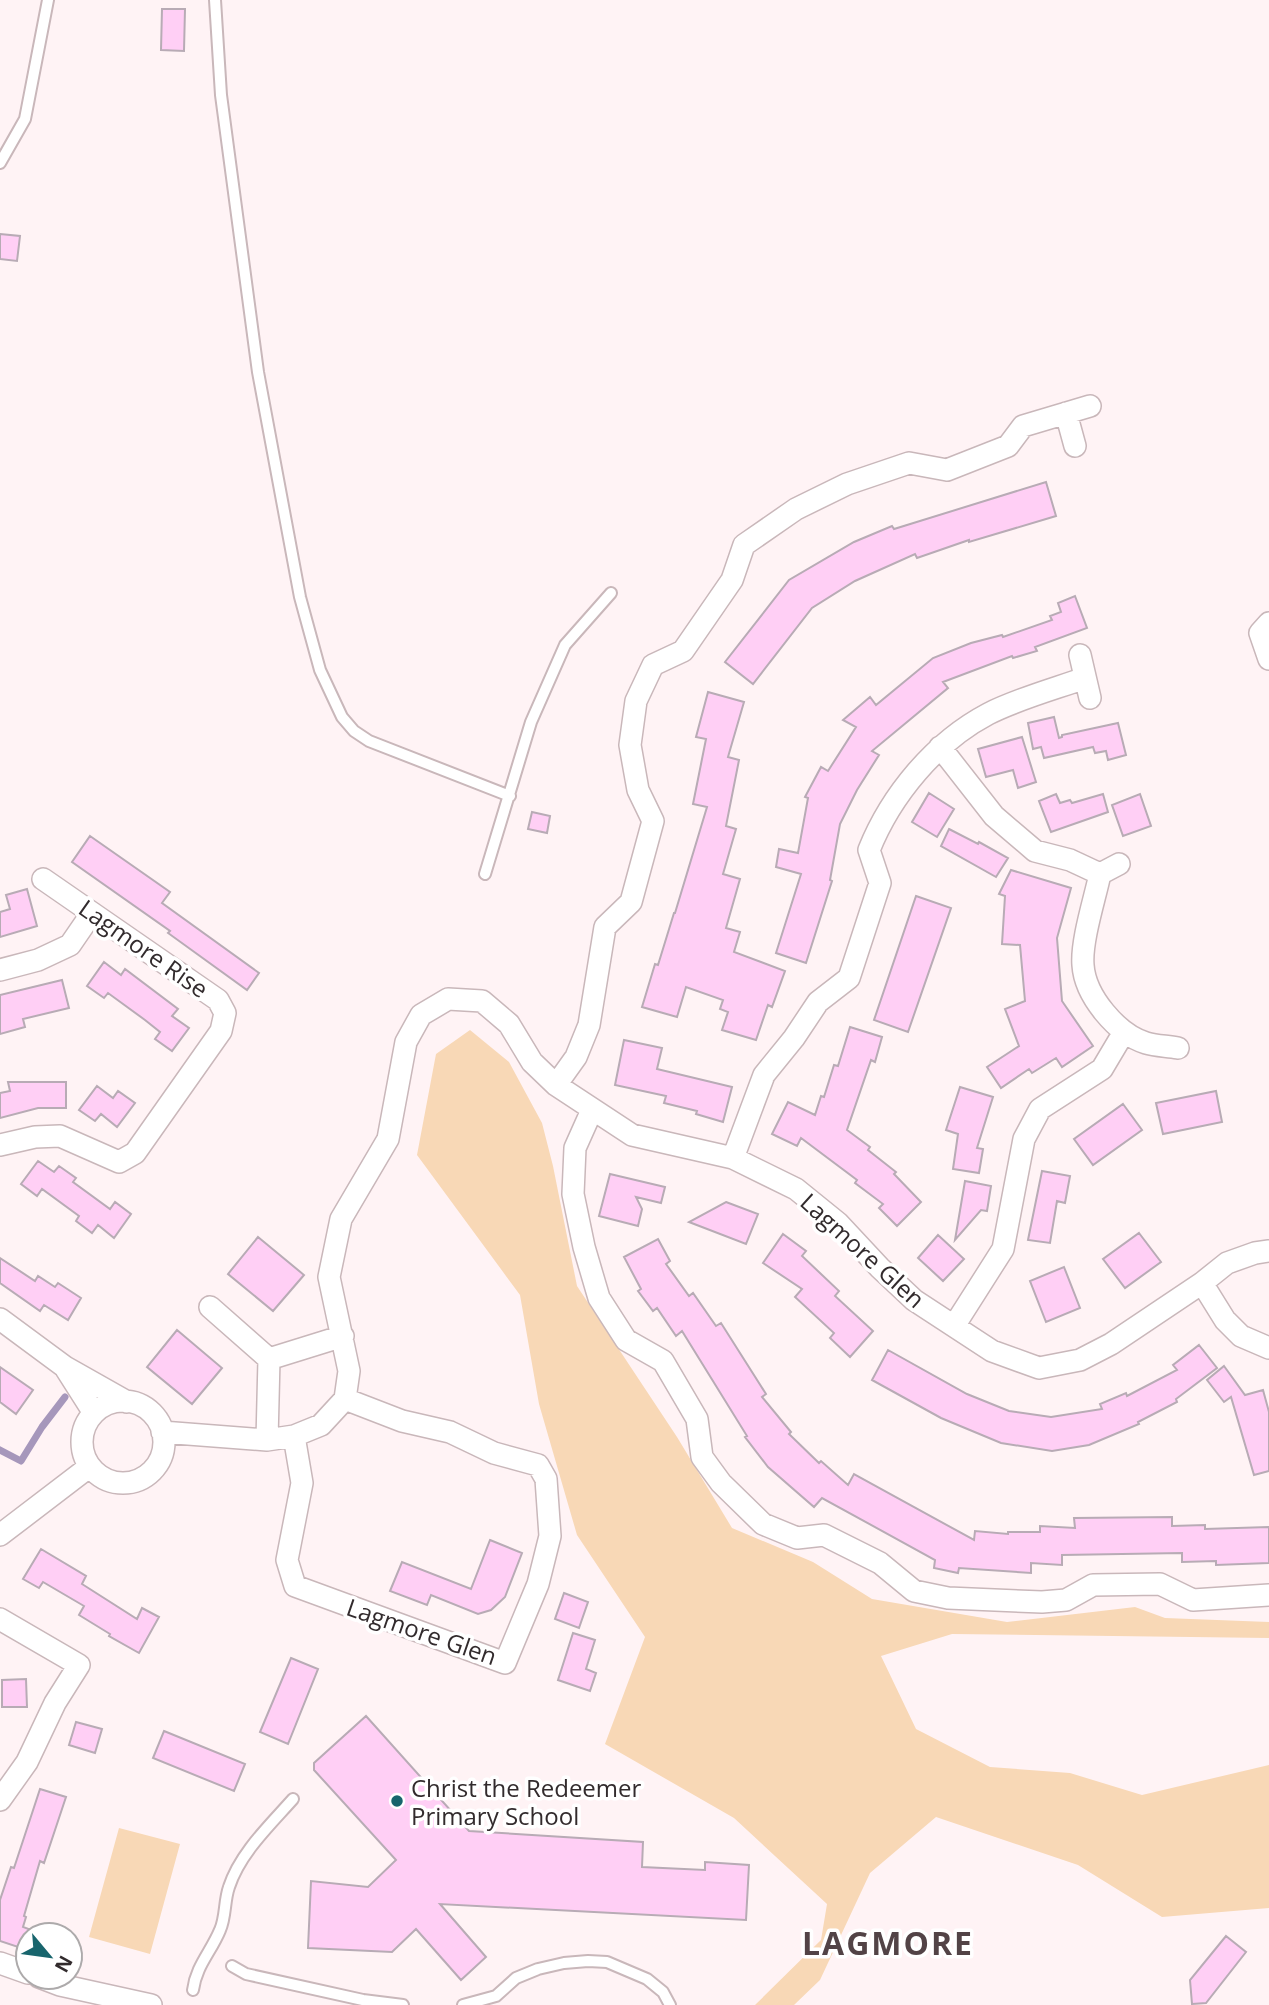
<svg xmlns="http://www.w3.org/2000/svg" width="1269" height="2005" viewBox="0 0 1269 2005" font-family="'Open Sans',sans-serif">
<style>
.green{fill:#f8d8b6}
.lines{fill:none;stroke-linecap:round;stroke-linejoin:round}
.stream{stroke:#a697bb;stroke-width:7}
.building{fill:#ffcff5;stroke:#b8abb5;stroke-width:2}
.lane-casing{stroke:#c9b7ba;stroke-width:14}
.street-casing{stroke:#c9b7ba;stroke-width:24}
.lane{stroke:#fff;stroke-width:10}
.street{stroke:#fff;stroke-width:21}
.poi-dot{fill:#18656d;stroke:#fff;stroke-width:2.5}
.labels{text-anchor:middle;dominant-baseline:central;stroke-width:7;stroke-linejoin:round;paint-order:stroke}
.street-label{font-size:24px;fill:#322b2d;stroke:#fff}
.poi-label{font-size:24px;fill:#322b2d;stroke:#fff;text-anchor:start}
.district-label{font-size:32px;font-weight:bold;letter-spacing:2px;fill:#524346;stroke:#fff}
</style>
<rect width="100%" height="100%" fill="#fff3f5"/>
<path class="green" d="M 470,1030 L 509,1062 L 542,1123 L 553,1166 L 577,1286 L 677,1437 L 732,1528 L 813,1562 L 872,1599 L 1007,1622 L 1135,1607 L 1165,1618 L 1269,1622 L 1269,1638 L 952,1634 L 881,1656 L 916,1729 L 990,1767 L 1070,1773 L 1142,1795 L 1269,1765 L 1269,1908 L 1162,1917 L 1078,1865 L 936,1817 L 870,1873 L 820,1980 L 794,2005 L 755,2005 L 821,1940 L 827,1904 L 734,1818 L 605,1744 L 645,1637 L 577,1535 L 539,1404 L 520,1295 L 417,1155 L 436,1054 Z
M 119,1828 L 180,1844 L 150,1954 L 89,1937 Z"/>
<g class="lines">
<path class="stream" d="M 0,1450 L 21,1461 L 42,1427 L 65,1397"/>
</g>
<path class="building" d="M 162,9 L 185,9 L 184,51 L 161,50 Z
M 0,234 L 20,236 L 17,261 L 0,259 Z
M 1046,482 L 1056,516 L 969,542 L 969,540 L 917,558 L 915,554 L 855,581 L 812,608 L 753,684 L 725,662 L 789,580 L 854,542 L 892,526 L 894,529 Z
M 1075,596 L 1087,628 L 1035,647 L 1037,651 L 1013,658 L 1012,656 L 943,682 L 948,688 L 872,751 L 879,755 L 857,790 L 840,824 L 830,880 L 832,881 L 806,963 L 776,953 L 801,874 L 776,867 L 779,849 L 798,853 L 808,798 L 805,797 L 821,767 L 828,771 L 856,727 L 843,720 L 870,697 L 876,705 L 933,658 L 971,643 L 1002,635 L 1003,637 L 1052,620 L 1050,616 L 1061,612 L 1058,603 Z
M 708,692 L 744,702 L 728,757 L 739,760 L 726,826 L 736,829 L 723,874 L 740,879 L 726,928 L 740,932 L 734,952 L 785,971 L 772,1007 L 768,1005 L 756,1040 L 722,1030 L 728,1012 L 720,1009 L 723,1000 L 686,987 L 677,1017 L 642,1007 L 655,964 L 658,965 L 674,913 L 675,913 L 707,807 L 693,804 L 706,739 L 696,737 Z
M 1054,717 L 1059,738 L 1062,737 L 1062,735 L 1118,723 L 1126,755 L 1108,760 L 1106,751 L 1095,753 L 1093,747 L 1044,758 L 1041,747 L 1033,749 L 1028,723 Z
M 1022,737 L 1036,782 L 1018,788 L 1013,770 L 986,777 L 978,749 Z
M 929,793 L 954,809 L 937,837 L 912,822 Z
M 1056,794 L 1060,803 L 1070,800 L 1072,803 L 1103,794 L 1108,812 L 1051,832 L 1039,801 Z
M 1140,794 L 1151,826 L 1123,836 L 1112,805 Z
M 532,812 L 550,816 L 547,833 L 528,829 Z
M 949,829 L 978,844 L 979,842 L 1008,858 L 996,877 L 941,846 Z
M 90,836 L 170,892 L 162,903 L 259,973 L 247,990 L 168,933 L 170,931 L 72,862 Z
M 1011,870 L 1071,888 L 1057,938 L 1062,1001 L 1093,1046 L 1062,1067 L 1056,1058 L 1032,1073 L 1029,1069 L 1001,1088 L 987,1067 L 1019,1046 L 1005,1009 L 1025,1001 L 1020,945 L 1002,944 L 1005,896 L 999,894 Z
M 27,889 L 37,926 L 0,937 L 0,912 L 10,909 L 6,895 Z
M 916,896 L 951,908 L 908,1032 L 874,1020 Z
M 104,962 L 121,975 L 125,969 L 178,1009 L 172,1016 L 189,1028 L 172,1051 L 155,1039 L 160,1032 L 145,1020 L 108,993 L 104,998 L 87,986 Z
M 62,980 L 69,1008 L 23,1019 L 25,1027 L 0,1034 L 0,995 Z
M 850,1027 L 882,1037 L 875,1062 L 871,1060 L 847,1130 L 870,1147 L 868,1150 L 896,1172 L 894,1174 L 921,1202 L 897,1226 L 879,1208 L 883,1204 L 855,1183 L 857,1180 L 801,1138 L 797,1146 L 772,1134 L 788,1102 L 815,1115 L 821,1096 L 824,1097 L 834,1065 L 838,1066 Z
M 624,1040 L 662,1048 L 657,1069 L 732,1087 L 723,1122 L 696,1114 L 697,1111 L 664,1103 L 666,1096 L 615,1085 Z
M 8,1082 L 66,1082 L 66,1108 L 38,1108 L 0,1118 L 0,1093 L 10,1091 Z
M 97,1086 L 113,1098 L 118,1091 L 135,1103 L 117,1127 L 101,1114 L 95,1121 L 79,1110 Z
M 960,1087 L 993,1097 L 977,1148 L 983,1149 L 979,1173 L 953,1169 L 958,1134 L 946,1130 Z
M 1216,1091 L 1222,1122 L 1163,1134 L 1156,1103 Z
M 1123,1104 L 1142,1130 L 1093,1165 L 1074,1139 Z
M 38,1161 L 54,1172 L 59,1166 L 76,1178 L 73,1182 L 110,1209 L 115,1202 L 131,1214 L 114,1238 L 98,1225 L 92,1233 L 76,1221 L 79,1216 L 42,1189 L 37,1196 L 21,1184 Z
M 1042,1171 L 1070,1176 L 1065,1203 L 1057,1201 L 1050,1243 L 1028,1240 Z
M 610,1174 L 665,1187 L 661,1203 L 636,1197 L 642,1209 L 638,1226 L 599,1216 Z
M 965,1181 L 991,1186 L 987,1211 L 981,1210 L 955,1240 Z
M 726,1202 L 758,1214 L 746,1244 L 689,1222 Z
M 1139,1233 L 1161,1262 L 1125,1288 L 1103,1259 Z
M 783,1234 L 806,1251 L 802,1256 L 839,1291 L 835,1296 L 873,1331 L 850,1357 L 830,1338 L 834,1333 L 795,1297 L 802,1289 L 763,1263 Z
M 938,1235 L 964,1259 L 943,1281 L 918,1258 Z
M 258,1237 L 304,1275 L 273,1311 L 228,1274 Z
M 658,1239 L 670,1261 L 666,1264 L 689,1296 L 693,1293 L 716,1326 L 721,1323 L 766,1394 L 762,1397 L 791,1432 L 789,1434 L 819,1463 L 821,1461 L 848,1485 L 854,1474 L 974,1540 L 975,1531 L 1008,1534 L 1008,1532 L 1040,1532 L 1040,1526 L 1075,1528 L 1074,1518 L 1172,1517 L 1172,1526 L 1205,1525 L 1205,1529 L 1269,1527 L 1269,1563 L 1216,1565 L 1216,1561 L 1182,1562 L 1182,1553 L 1062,1555 L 1062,1565 L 1031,1563 L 1031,1573 L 959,1568 L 958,1573 L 934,1568 L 935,1560 L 822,1498 L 814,1507 L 768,1467 L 745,1437 L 747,1436 L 682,1331 L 676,1336 L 657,1308 L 653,1311 L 638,1291 L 641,1289 L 624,1257 Z
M 0,1258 L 35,1281 L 38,1276 L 55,1287 L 58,1283 L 81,1298 L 68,1320 L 44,1305 L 40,1311 L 0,1283 Z
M 1064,1267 L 1080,1308 L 1046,1322 L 1030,1281 Z
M 177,1330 L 222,1368 L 192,1404 L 147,1367 Z
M 1199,1345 L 1217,1368 L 1176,1399 L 1177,1402 L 1138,1422 L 1139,1424 L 1089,1445 L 1052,1451 L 1001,1443 L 941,1418 L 872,1380 L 888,1350 L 967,1394 L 1009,1411 L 1051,1417 L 1102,1409 L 1100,1404 L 1126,1393 L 1127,1396 L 1177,1370 L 1173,1365 Z
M 1224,1366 L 1245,1395 L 1263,1390 L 1269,1412 L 1269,1471 L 1254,1475 L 1231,1397 L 1224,1402 L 1207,1380 Z
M 0,1367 L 33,1390 L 16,1414 L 0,1402 Z
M 490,1540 L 522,1553 L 505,1597 L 491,1610 L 478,1614 L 431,1595 L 427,1605 L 390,1591 L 402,1562 L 471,1589 Z
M 41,1549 L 86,1576 L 82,1584 L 137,1619 L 142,1608 L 159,1617 L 139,1653 L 109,1636 L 110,1634 L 79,1615 L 84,1606 L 43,1582 L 39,1588 L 23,1579 Z
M 564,1593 L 588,1602 L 579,1628 L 555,1619 Z
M 573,1633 L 595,1640 L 586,1669 L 596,1673 L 590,1691 L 558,1680 Z
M 291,1658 L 318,1669 L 288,1744 L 260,1732 Z
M 26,1679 L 27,1707 L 2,1707 L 2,1680 Z
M 366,1716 L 469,1831 L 643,1842 L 642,1867 L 705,1870 L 705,1862 L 749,1865 L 746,1920 L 440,1904 L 486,1957 L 461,1980 L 416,1929 L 392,1952 L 308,1948 L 311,1881 L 368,1887 L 396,1860 L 314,1770 L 314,1763 Z
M 76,1722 L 102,1729 L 95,1753 L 69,1745 Z
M 164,1731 L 245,1764 L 234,1791 L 153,1758 Z
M 40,1789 L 66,1797 L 44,1863 L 40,1861 L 24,1916 L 26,1917 L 23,1927 L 34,1931 L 32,1935 L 28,1935 L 27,1950 L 0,1941 L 0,1900 L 11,1867 L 14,1868 Z
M 1226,1936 L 1246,1952 L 1206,2003 L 1192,2004 L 1190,1980 Z"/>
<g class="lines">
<defs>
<path id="lane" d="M 215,0 L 221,95 L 258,372 L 300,597 L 320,670 L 342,717 L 354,731 L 369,741 L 510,796
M 0,163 L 25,119 L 48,0
M 485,874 L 531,722 L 565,645 L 611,593
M 232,1966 L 246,1974 L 363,2000 L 403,2005
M 193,1990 C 196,1966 211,1952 220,1930 C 226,1917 224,1901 229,1887 C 240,1853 270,1825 293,1799
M 463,2005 L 496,1996 L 516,1978 L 538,1969 L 564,1963 L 588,1961 L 607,1962 L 647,1979 L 663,1992 L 670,2005"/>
<path id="street" d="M 1066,413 L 1075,446
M 1269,623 L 1260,633 L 1269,659
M 1080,655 L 1090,698
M 940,747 L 994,816 L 1035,851 L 1070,860 L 1100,874
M 1119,864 L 1100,874 C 1095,898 1081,941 1083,965 C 1085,996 1117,1034 1146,1043 C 1156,1046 1167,1046 1178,1048
M 0,970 L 38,960 L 70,945 L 92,913
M 556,1085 L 576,1057 L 589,1025 L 605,927 L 631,902 L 653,821 L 638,790 L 630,745 L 636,701 L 653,665 L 683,651 L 732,580 L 744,545 L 796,509 L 847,484 L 909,463 L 947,470 L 1008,446 L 1023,426 L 1090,406
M 592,1110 L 575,1148 L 573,1194 L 584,1247 L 599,1298 L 626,1340 L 663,1361 L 697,1419 L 702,1457 L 721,1483 L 763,1524 L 797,1538 L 824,1535 L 880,1563 L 914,1591 L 948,1598 L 1042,1602 L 1066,1600 L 1093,1585 L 1160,1584 L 1193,1600 L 1269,1595
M 0,1145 L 35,1137 L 60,1136 L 119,1162 L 135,1153 L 221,1031 L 225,1013 L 218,1000 L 43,879
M 733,1158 L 764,1075 L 794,1038 L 818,1002 L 849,978 L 880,883 L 869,850 C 891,795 935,742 988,714 C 1017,699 1054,689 1085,678
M 1202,1283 L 1225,1320 L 1241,1336 L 1269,1348
M 210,1307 L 269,1359 L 267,1440
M 0,1319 L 65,1367 L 127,1402
M 954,1326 L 1003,1249 L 1024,1139 L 1040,1109 L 1102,1069 L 1124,1032
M 269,1359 L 343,1336
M 66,1369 L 94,1413
M82 1442a41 41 0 1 1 82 0a41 41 0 1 1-82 0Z
M 162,1432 L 267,1440 L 294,1436 L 321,1425 L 345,1399 L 349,1371 L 329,1277 L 341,1219 L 388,1139 L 406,1042 L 421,1015 L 448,999 L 482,1001 L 509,1024 L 532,1062 L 556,1085 L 632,1135 L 733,1158 L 796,1189 L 838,1223 L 880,1268 L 914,1300 L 992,1351 L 1039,1368 L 1080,1360 L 1111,1344 L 1202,1283 L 1227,1263 L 1255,1253 L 1269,1251
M 294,1436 L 302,1483 L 287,1560 L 295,1586 L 505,1663 L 538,1584 L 550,1536 L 546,1479 L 538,1465 L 494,1453 L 450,1432 L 402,1421 L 345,1399
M 0,1535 L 89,1467
M 0,1619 L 79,1665 L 55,1703 L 27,1762 L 0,1800
M 0,1963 L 28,1973
M 39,1977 L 60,1985 L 151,2005"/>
</defs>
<use href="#lane" class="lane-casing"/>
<use href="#street" class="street-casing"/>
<use href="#lane" class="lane"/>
<use href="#street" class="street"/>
</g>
<circle class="poi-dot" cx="397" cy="1801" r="7"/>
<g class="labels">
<g class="street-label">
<text transform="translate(144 948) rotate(35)">Lagmore Rise</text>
<text transform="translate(863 1250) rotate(42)">Lagmore Glen</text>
<text transform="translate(422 1631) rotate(19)">Lagmore Glen</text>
</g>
<g class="poi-label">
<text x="411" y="1787">Christ the Redeemer<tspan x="411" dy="28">Primary School</tspan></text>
</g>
<g class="district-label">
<text x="888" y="1942">LAGMORE</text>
</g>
</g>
<g transform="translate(49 1956) rotate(119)"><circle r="33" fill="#ffffff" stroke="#adaaab" stroke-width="2"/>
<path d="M0-5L12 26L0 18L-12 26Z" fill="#18656d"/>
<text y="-10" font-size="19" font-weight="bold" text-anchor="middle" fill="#322b2d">N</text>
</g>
</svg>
